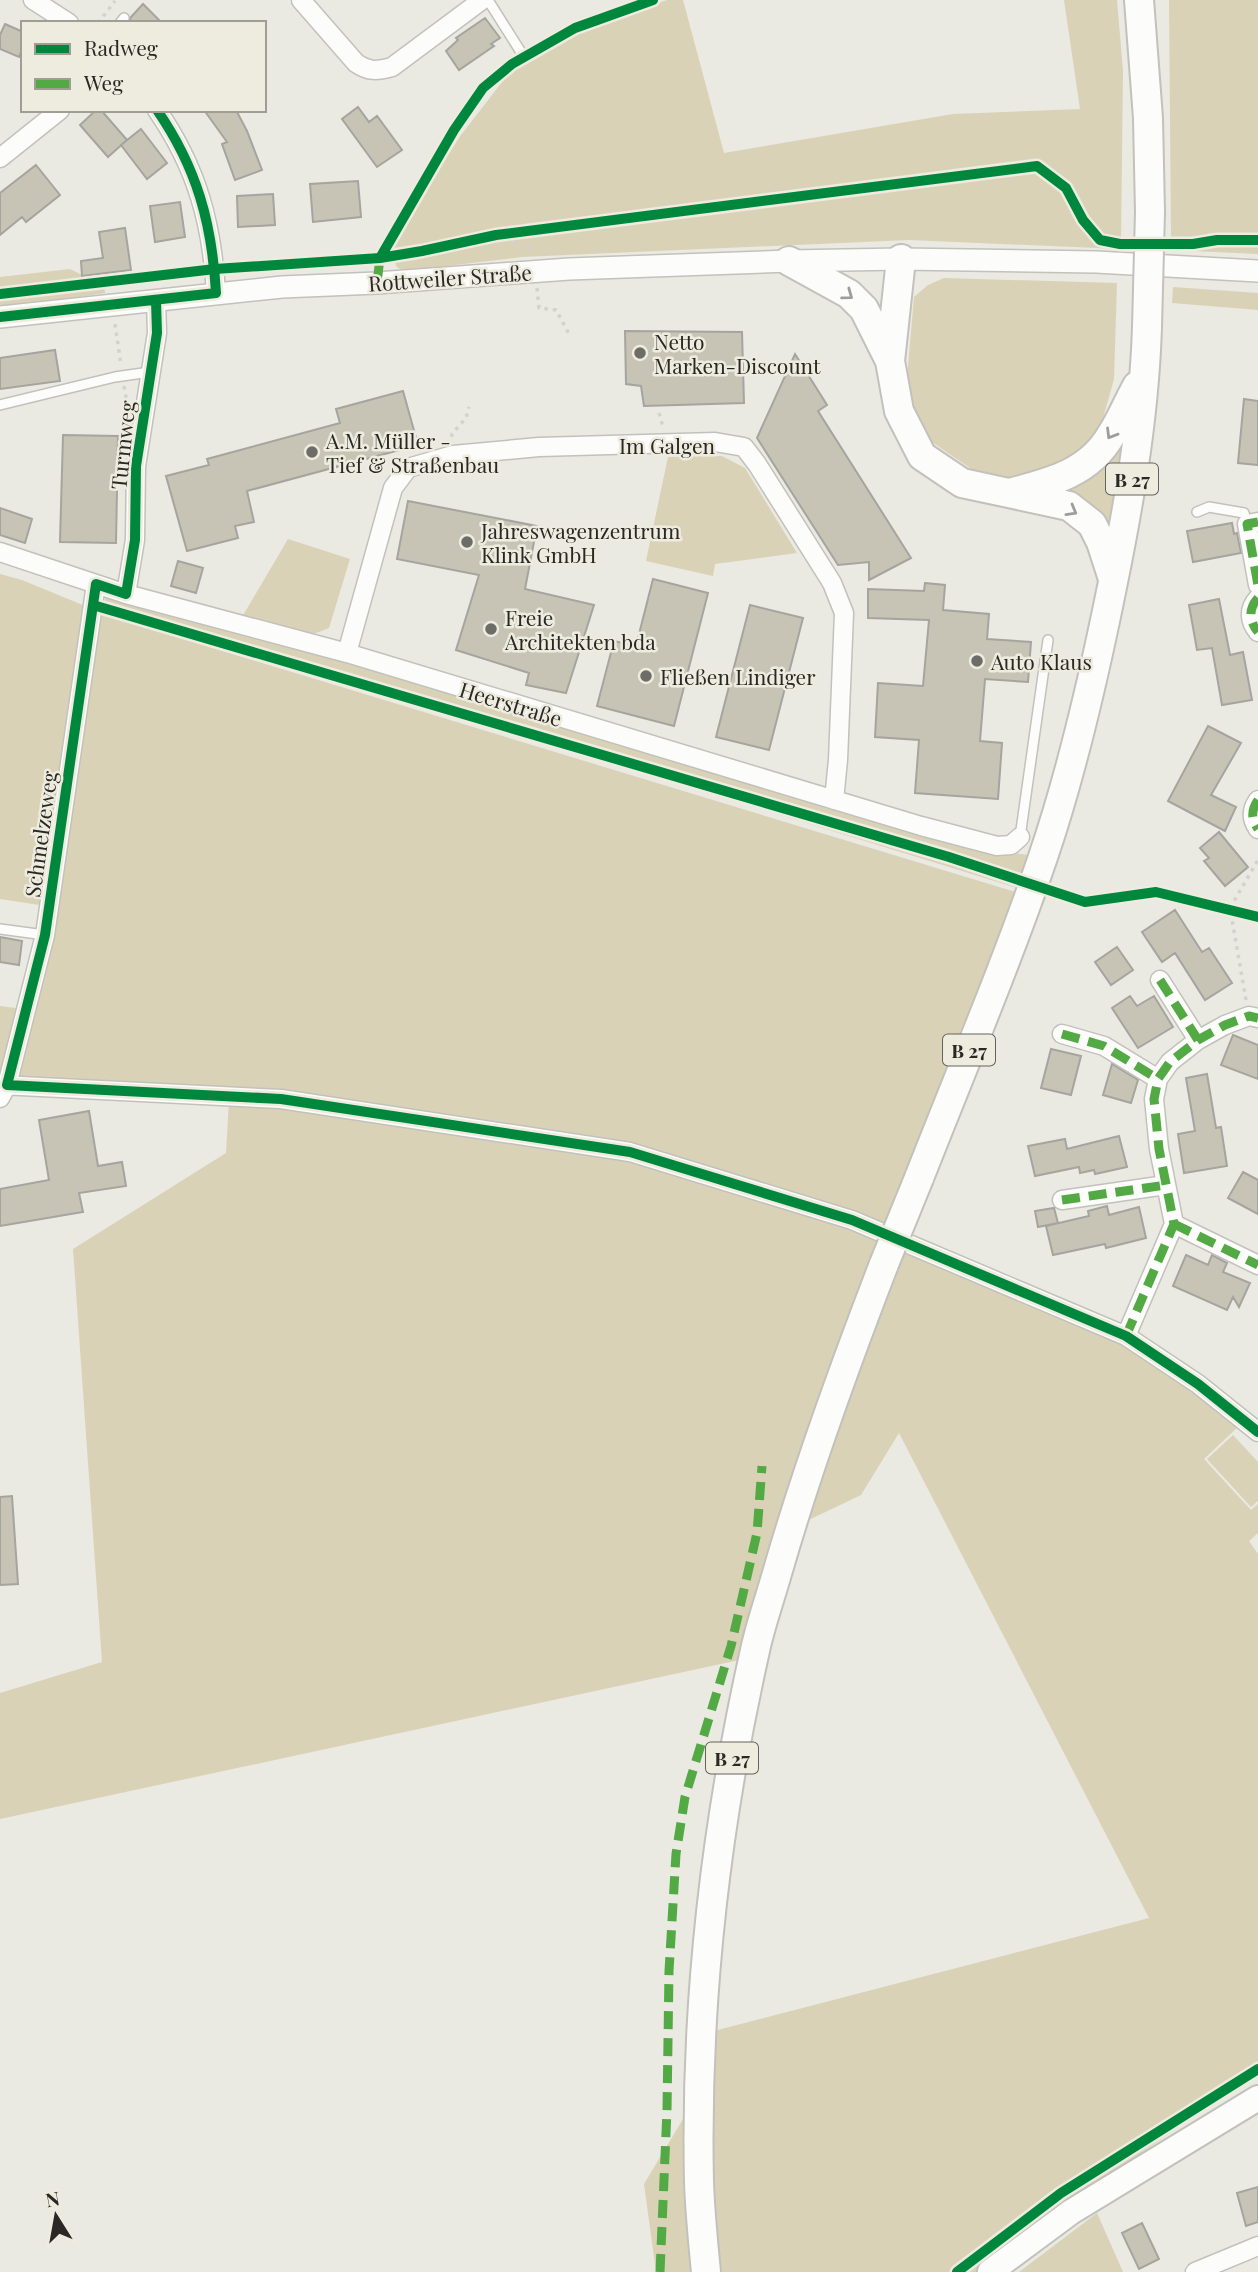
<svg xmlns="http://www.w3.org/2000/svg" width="1258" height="2272" viewBox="0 0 1258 2272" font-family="'Playfair Display',serif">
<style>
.green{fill:#dad2b7}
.building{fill:#c8c4b5;stroke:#a5a49f;stroke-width:2}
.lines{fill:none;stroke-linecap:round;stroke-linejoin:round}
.service-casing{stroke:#c2c1bc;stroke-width:12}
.minor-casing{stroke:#c2c1bc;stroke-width:21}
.tertiary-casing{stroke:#c2c1bc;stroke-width:24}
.secondary-casing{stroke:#c2c1bc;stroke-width:28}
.primary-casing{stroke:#c2c1bc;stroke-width:32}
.path{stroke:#d3d2d0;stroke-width:3.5;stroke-dasharray:3.5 5;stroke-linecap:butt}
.service{stroke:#fcfcfb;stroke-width:9}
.minor{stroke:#fcfcfb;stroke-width:18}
.tertiary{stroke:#fcfcfb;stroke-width:21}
.secondary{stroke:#fcfcfb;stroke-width:24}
.primary{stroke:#fcfcfb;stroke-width:28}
.primary-bridge-casing{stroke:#c2c1bc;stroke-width:32;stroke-linecap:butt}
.primary-bridge{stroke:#fcfcfb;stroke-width:28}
.quiet{stroke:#53aa44;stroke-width:9;stroke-dasharray:18 9;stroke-linecap:butt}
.cycleway-casing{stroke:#eeebdf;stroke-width:15}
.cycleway{stroke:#00873e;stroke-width:10}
.oneway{stroke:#9d9d9a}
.poi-dot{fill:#6d6c66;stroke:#eeebdf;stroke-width:2.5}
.labels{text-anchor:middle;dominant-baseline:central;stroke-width:5;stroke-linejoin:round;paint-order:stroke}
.shield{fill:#eeebdf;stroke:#64625c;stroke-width:2}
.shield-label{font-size:19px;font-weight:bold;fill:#292824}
.street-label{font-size:21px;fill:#292824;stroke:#eeebdf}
.poi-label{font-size:21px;fill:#292824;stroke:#eeebdf;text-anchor:start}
</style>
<rect width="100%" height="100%" fill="#eae9e2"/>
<path class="green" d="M 667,0 L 683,0 L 724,153 L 953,114 L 1080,109 L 1064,0 L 1117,0 L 1123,71 L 1121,241 L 1098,235 L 1067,183 L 1038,164 L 495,233 L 433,245 L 431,243 L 380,259 L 461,135 L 513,68 L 577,33 Z
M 1169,0 L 1258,0 L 1258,235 L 1171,239 Z
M 1037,168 L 1058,185 L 1065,194 L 1082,226 L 1098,243 L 1120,247 L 1120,249 L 909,240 L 522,257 L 404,271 L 397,267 L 394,261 L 518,234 Z
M 1219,242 L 1258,243 L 1258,254 L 1170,250 L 1170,246 L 1197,247 Z
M 70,269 L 104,286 L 105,293 L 0,309 L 0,277 Z
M 944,278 L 1117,283 L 1114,379 L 1098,436 L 1079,456 L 1019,481 L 983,477 L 929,440 L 914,413 L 907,378 L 914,297 L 928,285 Z
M 1173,287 L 1258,293 L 1258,310 L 1172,303 Z
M 1125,433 L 1112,539 L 1048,493 Z
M 722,456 L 745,468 L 797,553 L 715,564 L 713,576 L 646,561 L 668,457 Z
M 288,539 L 350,559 L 329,628 L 311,635 L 242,617 Z
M 0,574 L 22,580 L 90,608 L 46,906 L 0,899 Z
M 106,596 L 348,657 L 1006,852 L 1043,857 L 1030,892 L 104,606 Z
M 94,612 L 1029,896 L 900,1238 L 632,1151 L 282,1098 L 9,1083 Z
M 0,1006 L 23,1009 L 0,1083 Z
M 229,1100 L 629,1155 L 897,1242 L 758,1656 L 0,1819 L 0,1693 L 102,1662 L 73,1249 L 226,1153 Z
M 903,1244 L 1126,1341 L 1241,1424 L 1204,1459 L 1251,1510 L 1258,1504 L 1258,1533 L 1249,1541 L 1258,1554 L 1258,2072 L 1082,2194 L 976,2272 L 717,2272 L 710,2185 L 710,2032 L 1149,1918 L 899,1433 L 861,1495 L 796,1526 Z
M 1233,1435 L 1258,1462 L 1258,1501 L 1251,1507 L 1207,1459 Z
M 689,2109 L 694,2272 L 656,2272 L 644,2184 Z
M 1097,2213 L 1123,2272 L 1019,2272 Z"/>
<path class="building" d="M 143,4 L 162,23 L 129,23 L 131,17 Z
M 485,18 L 500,38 L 491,44 L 494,46 L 459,70 L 446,51 L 458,40 L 456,38 Z
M 5,24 L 23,32 L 23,47 L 19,57 L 0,49 L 0,35 Z
M 358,107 L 369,122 L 377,116 L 402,150 L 377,167 L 342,119 Z
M 96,110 L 101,110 L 127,140 L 108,157 L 80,125 Z
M 204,110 L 236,110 L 247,131 L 262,170 L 235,180 L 222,144 L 227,142 Z
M 141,129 L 167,163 L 147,179 L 121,145 Z
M 36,165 L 60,195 L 26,222 L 22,217 L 0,235 L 0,193 Z
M 358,181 L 361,217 L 313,222 L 310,184 Z
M 273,194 L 275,225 L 238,227 L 237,196 Z
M 180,202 L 185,237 L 155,242 L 150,206 Z
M 125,228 L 131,270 L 82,276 L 81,261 L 103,258 L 99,232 Z
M 625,331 L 742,332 L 744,403 L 644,406 L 641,386 L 626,384 Z
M 55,350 L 60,381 L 0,389 L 0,358 Z
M 795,354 L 827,405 L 818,411 L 911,558 L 869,580 L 869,562 L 838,565 L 757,438 Z
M 403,391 L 418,445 L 247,491 L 254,522 L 235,526 L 238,538 L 187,551 L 166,476 L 209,465 L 207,459 L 340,423 L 336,409 Z
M 1244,399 L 1258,401 L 1258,465 L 1238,463 Z
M 63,435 L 118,436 L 116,543 L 60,542 Z
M 408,501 L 537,526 L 525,589 L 594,605 L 566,693 L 526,685 L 529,673 L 456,650 L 479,575 L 397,559 Z
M 0,508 L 32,519 L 25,543 L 0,535 Z
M 1232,523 L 1234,534 L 1237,533 L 1241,553 L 1193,562 L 1187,531 Z
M 178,561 L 203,568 L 196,593 L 171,586 Z
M 653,579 L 708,593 L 674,726 L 597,706 L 614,641 L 636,646 Z
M 925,583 L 945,585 L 943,610 L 989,614 L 987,639 L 1031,642 L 1028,682 L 985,679 L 980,741 L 1002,743 L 998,799 L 915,793 L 919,740 L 875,737 L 878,683 L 923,686 L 929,620 L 868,618 L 868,589 L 924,591 Z
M 1219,599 L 1230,655 L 1243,652 L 1252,700 L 1222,705 L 1212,648 L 1197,650 L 1189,605 Z
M 750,605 L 803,618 L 769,750 L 716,737 Z
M 1208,726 L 1241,743 L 1211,795 L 1236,807 L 1225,831 L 1168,801 Z
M 1219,832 L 1248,867 L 1225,886 L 1204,861 L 1209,858 L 1200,848 Z
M 1175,910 L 1202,952 L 1209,948 L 1232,983 L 1205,1000 L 1175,953 L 1162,962 L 1142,932 Z
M 0,937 L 22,941 L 19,965 L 0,962 Z
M 1117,947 L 1133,970 L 1111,985 L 1095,962 Z
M 1130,996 L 1137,1006 L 1154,996 L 1173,1027 L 1138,1048 L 1112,1008 Z
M 1233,1035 L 1258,1045 L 1258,1079 L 1221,1065 Z
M 1051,1049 L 1081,1056 L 1071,1095 L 1041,1088 Z
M 1112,1064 L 1138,1080 L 1131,1103 L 1103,1095 Z
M 1207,1074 L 1216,1128 L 1221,1127 L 1227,1166 L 1184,1173 L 1178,1134 L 1195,1131 L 1186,1078 Z
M 89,1111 L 98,1166 L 122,1162 L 126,1186 L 79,1193 L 83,1212 L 0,1226 L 0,1189 L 49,1180 L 39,1120 Z
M 1119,1136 L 1127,1167 L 1095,1174 L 1094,1170 L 1080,1173 L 1079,1167 L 1035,1176 L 1028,1146 L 1065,1139 L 1067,1149 Z
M 1243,1172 L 1258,1180 L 1258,1214 L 1228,1198 Z
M 1107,1206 L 1109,1215 L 1139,1207 L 1146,1238 L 1106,1248 L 1105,1244 L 1053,1255 L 1046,1226 L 1089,1216 L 1088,1211 Z
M 1054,1208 L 1058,1223 L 1038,1227 L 1035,1211 Z
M 1186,1255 L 1208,1265 L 1212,1255 L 1227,1263 L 1223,1272 L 1250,1283 L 1239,1307 L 1233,1297 L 1227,1310 L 1173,1286 Z
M 12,1496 L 18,1584 L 0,1585 L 0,1497 Z
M 1258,2187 L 1258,2222 L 1246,2226 L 1237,2193 Z
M 1142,2223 L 1159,2259 L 1139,2269 L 1122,2233 Z"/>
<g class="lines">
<defs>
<path id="service" d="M 488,0 L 524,57
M 120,23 L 124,18
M 0,405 L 115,377 L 150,372
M 1197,512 L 1209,507 L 1244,513 L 1247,524
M 1020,837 L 1048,640
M 0,929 L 45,935"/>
<path id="minor" d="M 33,0 L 69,23
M 301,0 L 356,63 C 369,72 377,71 392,67 L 482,0
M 157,110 C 197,168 212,223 216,293
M 0,158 L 60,110
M 1258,522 L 1247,524 L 1258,585
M 0,552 L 126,594 L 347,653 L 921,826 L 997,846 L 1011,845 L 1020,837
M 126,594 L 135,540 L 136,466 L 157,333 L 156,301
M 1258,598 C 1248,609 1249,621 1258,632
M 347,653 L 393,488 L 408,468 L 453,455 L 539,447 L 715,442 L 744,447 L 757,464 L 832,583 L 844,613 L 838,760 L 834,800
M 1258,800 C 1251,810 1251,819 1258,829
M 1160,980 L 1198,1040
M 1062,1034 L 1104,1046 L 1158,1079
M 0,1085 L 281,1099 L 630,1152 L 852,1220 L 1126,1336 L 1198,1384 L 1258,1432
M 0,1098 L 7,1085 L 45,935 L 96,584
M 1062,1200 L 1166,1185
M 1174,1224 L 1258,1265
M 1126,1336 L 1174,1224 L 1159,1149 L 1154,1099 L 1158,1079 L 1170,1062 L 1198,1040 L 1225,1025 L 1249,1016 L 1258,1018
M 1195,2272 L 1258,2246"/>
<path id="tertiary" d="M 0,317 L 282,287 L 377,283 L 569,269 L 789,261 L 901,259 L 1096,262 L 1258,271"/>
<path id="secondary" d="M 990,2272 L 1071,2212 L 1258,2098"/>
<path id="primary" d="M 1139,0 L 1148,118 L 1150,212
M 901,259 L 890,361 L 899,411 L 922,456 L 962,483 L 1069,506 L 1092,524 L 1101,542 L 1113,579
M 789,261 L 849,294 L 864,309 L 890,361
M 1013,492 C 1052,482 1090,472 1111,435 C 1121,420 1128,402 1137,386
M 919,1178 C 961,1071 1006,965 1043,857 C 1070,778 1089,697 1106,616 C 1126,521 1144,424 1147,327
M 706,2272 C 703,2242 700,2212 699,2182 C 695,2002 716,1822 756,1646 C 762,1620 771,1595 778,1570 C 808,1466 845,1365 884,1264"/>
</defs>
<use href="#service" class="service-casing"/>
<use href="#minor" class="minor-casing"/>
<use href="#tertiary" class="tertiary-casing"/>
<use href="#secondary" class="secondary-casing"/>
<use href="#primary" class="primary-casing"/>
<path class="path" d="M 98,23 L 115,1
M 496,235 L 529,248 L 530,253
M 537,288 L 539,308 L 556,310 L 569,334
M 115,324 L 121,365
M 124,386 L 127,403
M 659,413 L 663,427
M 452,437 L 452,434 L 466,418 L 469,407
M 1246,1000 L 1230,908 L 1258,860"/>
<use href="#service" class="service"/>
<use href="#minor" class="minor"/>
<use href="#tertiary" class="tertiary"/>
<use href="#secondary" class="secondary"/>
<use href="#primary" class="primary"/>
<defs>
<path id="primary-bridge" d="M 1147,327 L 1150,212
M 884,1264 L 919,1178"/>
</defs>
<use href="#primary-bridge" class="primary-bridge-casing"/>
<use href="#primary-bridge" class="primary-bridge"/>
<path class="quiet" d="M 377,283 L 380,258 L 383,252
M 1258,522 L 1247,524 L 1258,585
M 1258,598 C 1248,609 1249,621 1258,632
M 1258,800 C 1251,810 1251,819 1258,829
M 1160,980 L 1198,1040
M 1062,1034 L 1104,1046 L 1158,1079
M 1062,1200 L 1166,1185
M 1174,1224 L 1258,1265
M 1126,1336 L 1174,1224 L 1159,1149 L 1154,1099 L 1158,1079 L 1170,1062 L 1198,1040 L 1225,1025 L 1249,1016 L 1258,1018
M 660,2272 L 667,2110 L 669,1971 L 676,1854 L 685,1797 L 731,1646 L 757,1533 L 762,1466"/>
<defs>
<path id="cycleway" d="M 380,258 L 454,130 L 483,88 L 512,64 L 575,28 L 653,0
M 0,294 L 215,269 L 380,258 L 422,251 L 496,235 L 1037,166 L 1066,188 L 1083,220 L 1100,240 L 1120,244 L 1193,244 L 1217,240 L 1258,240
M 156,301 L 157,333 L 136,466 L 135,540 L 126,594 L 96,584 L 45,935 L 7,1085 L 281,1099 L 630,1152 L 852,1220 L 1126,1336 L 1198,1384 L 1258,1432
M 0,317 L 216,293 C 212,223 197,168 157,110
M 93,605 L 949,857 L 1085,902 L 1156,892 L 1258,917
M 957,2272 L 1061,2193 L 1258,2069"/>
</defs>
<use href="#cycleway" class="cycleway-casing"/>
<use href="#cycleway" class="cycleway"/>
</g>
<defs><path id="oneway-chevron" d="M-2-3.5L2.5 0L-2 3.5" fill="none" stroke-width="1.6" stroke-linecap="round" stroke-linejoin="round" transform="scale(1.75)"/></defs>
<g class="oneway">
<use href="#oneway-chevron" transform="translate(848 295) rotate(36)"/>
<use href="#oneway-chevron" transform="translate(1111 434) rotate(121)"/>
<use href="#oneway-chevron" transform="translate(1072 511) rotate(30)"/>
</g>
<g class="poi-dot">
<circle cx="640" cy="353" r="7"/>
<circle cx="312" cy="452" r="7"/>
<circle cx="467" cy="542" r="7"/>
<circle cx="491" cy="629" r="7"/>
<circle cx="977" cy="661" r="7"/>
<circle cx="646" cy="676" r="7"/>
</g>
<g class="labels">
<g class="shield">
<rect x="1106" y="463.5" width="52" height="31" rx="5"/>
<rect x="943" y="1034.5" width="52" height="31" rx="5"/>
<rect x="706" y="1742.5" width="52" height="31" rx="5"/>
</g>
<g class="shield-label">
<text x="1132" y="479">B 27</text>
<text x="969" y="1050">B 27</text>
<text x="732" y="1758">B 27</text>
</g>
<g class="street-label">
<text transform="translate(450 277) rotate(-4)">Rottweiler Straße</text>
<text transform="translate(122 445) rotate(-84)">Turmweg</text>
<text x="667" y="445">Im Galgen</text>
<text transform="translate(511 703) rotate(17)">Heerstraße</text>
<text transform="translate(40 834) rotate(-82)">Schmelzeweg</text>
</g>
<g class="poi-label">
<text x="654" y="341">Netto<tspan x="654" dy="24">Marken-Discount</tspan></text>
<text x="326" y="440">A.M. Müller -<tspan x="326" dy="24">Tief &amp; Straßenbau</tspan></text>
<text x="481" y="530">Jahreswagenzentrum<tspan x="481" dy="24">Klink GmbH</tspan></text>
<text x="505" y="617">Freie<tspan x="505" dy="24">Architekten bda</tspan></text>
<text x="991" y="661">Auto Klaus</text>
<text x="660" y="676">Fließen Lindiger</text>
</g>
</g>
<rect x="21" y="21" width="245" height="91" fill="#eeebdf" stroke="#9f9d94" stroke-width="2"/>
<rect x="35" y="44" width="35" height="10" fill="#00873e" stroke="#9f9d94" stroke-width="2"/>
<text x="84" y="56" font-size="21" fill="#292824">Radweg</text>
<rect x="35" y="79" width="35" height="10" fill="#53aa44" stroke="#9f9d94" stroke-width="2"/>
<text x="84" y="91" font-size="21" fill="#292824">Weg</text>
<g transform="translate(56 2216) rotate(349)" stroke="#eeebdf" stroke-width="5" paint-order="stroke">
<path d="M0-5L12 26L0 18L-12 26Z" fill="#292824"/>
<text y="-10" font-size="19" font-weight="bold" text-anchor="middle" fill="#292824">N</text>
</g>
</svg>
